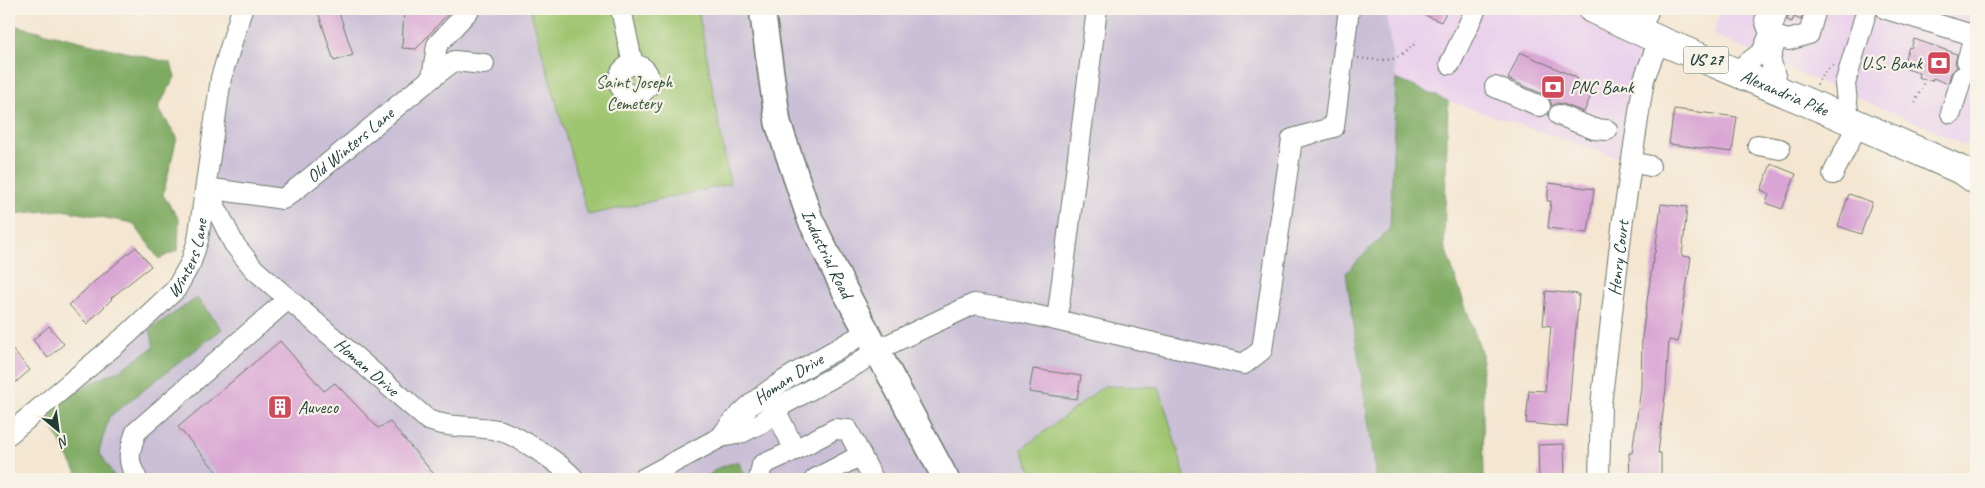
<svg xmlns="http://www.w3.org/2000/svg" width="1985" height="488" viewBox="0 0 1985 488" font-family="Caveat,sans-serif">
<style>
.built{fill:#ead1ec}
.industrial{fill:#cabfd6}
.green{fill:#9ec570;stroke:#5e8152}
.forest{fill:#7eaa62;stroke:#4e744b}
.building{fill:#d9a5d4}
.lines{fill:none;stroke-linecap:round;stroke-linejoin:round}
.minor-casing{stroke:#6a786b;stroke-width:22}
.major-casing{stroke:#6a786b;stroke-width:28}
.highway-casing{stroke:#6a786b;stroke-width:30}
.path{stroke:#6a786b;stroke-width:2.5;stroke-dasharray:1 4;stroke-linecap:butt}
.minor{stroke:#fff;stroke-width:20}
.major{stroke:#fff;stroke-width:25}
.highway{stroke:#fff;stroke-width:28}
.labels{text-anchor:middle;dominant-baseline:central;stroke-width:4.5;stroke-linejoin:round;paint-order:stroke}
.shield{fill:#f7f3e8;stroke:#60746a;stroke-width:1}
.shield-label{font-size:16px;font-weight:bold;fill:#1f3d34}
.poi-label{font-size:18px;fill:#1f3d34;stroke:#f7f3e8;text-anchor:start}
.park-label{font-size:18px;fill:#385840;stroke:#f7f3e8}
.street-label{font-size:18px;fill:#1f3d34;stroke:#f7f3e8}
</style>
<rect width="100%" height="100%" fill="#f7f3e8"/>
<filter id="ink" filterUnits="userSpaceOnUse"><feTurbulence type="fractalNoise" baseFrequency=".02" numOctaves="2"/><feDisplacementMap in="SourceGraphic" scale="10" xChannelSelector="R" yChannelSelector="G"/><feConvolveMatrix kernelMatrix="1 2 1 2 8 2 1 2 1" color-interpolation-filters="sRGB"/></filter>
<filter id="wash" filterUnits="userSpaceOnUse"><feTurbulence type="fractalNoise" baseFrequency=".0096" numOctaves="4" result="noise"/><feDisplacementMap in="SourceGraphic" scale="20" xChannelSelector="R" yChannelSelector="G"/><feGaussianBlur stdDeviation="1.12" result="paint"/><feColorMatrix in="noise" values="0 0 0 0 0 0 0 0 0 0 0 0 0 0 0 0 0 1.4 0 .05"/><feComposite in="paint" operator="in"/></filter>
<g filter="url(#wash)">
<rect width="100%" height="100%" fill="#f4e6d1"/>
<path class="built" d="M 1385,9 L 1592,9 L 1659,40 L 1632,162 L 1448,101 L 1396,79 Z
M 1721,9 L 1976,9 L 1976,143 L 1961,144 L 1935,130 L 1784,67 L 1713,35 Z"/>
<path class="industrial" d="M 242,9 L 530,9 L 588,215 L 730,184 L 698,9 L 1385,9 L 1396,79 L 1390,228 L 1346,273 L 1377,479 L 747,479 L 738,461 L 716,469 L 705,479 L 108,479 L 41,406 L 191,262 Z"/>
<path class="green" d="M 530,9 L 698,9 L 730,184 L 588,215 Z
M 1104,386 L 1159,387 L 1186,479 L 1035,479 L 1022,449 Z"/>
<path class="forest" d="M 9,24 L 171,63 L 175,77 L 158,108 L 177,137 L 163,195 L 179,219 L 178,250 L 159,259 L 133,223 L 62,210 L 9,214 Z
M 1396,79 L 1448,101 L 1444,245 L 1482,354 L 1484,479 L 1377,479 L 1346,273 L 1390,228 Z
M 197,298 L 222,329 L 109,417 L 99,451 L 116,479 L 80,479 L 41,406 L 122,369 L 154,347 L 150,329 Z
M 738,461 L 747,479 L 705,479 L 716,469 Z"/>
<g id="blocks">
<path class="building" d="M 329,9 L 338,9 L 353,55 L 334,61 L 318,12 Z
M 404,9 L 452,9 L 416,49 L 402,48 Z
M 1410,9 L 1448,9 L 1441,22 Z
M 1790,9 L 1804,9 L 1801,20 L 1794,17 L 1792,22 L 1787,20 Z
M 1914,39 L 1957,54 L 1955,63 L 1957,67 L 1951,73 L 1948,84 L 1933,78 L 1932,81 L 1918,77 L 1919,73 L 1904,68 L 1907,59 L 1905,58 L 1909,47 L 1911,48 Z
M 1520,52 L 1577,78 L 1575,83 L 1593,91 L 1584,112 L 1563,104 L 1557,103 L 1552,106 L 1550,99 L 1545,95 L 1508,79 Z
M 1674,109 L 1737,117 L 1732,152 L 1669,144 Z
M 1771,164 L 1796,174 L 1782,209 L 1766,203 L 1769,194 L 1761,190 Z
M 1549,183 L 1594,189 L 1588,233 L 1548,228 L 1551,201 L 1547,201 Z
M 1849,194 L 1872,202 L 1861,234 L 1838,226 Z
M 1661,204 L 1687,207 L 1682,256 L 1691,257 L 1678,342 L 1669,340 L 1666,388 L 1658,453 L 1661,453 L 1661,479 L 1630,479 L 1629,453 L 1632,453 L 1641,388 L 1642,336 L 1654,253 L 1655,253 Z
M 136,247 L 151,266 L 111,298 L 112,299 L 87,324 L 69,305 L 95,281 Z
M 1546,291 L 1579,294 L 1567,427 L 1526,423 L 1529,390 L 1545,391 L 1551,326 L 1543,325 Z
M 49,326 L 64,344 L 48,358 L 33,340 Z
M 280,341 L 324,391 L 335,383 L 378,428 L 390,422 L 438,479 L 223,479 L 178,427 Z
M 9,346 L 30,370 L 9,388 Z
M 1033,369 L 1081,376 L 1077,399 L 1029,392 Z
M 1564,444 L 1565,479 L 1539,479 L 1538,445 Z"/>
</g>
</g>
<g filter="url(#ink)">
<use href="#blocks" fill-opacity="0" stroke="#6a786b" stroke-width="1"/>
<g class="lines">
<defs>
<g id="minor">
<path d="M 621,9 L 633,65"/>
<path d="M 1886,9 L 1976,36"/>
<path d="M 1640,31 L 1649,9"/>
<path d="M 1775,36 L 1770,34 L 1778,9"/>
<path d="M 1967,61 L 1975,35"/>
<path d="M 1450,64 L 1476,9"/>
<circle cx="634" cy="80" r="15"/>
<path d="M 1735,72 L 1762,52 L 1770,34 L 1765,20"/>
<path d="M 432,78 L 437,45 L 470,9"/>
<path d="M 1495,87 L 1540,106"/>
<path d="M 1779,90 L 1770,58 L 1777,37 L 1789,40 L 1809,34 L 1816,9"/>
<path d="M 1951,113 L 1962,77"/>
<path d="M 1559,115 L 1594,129 L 1607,130"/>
<path d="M 1849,120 L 1845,84 L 1867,9"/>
<path d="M 1758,145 L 1780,149"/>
<path d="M 1632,162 L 1650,166"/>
<path d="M 1833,174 L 1858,124"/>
<path id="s1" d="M 206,188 L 234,244 L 254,269 L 428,420 C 451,429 473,425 497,430 C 516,434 562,464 574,479"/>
<path id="s2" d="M 206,188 L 283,199 C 342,155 395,105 454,61 L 484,64"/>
<path d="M 1057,320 L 1097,9"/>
<path d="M 770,399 L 795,450 L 835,429 L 848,430 L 873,479"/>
<path id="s3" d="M 9,434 L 128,334 L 176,289 L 191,262 L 198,240 L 221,78 L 242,9"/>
<path id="s4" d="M 721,437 C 750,393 821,359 867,332"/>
<path d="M 137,479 C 126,460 129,452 136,432 L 288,299"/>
<path d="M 643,479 L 721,437 L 741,433 L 763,422 L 775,409 L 857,364 L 877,350 L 974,304 L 1013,310 L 1244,364 L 1262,350 L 1292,139 L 1334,127 L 1349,9"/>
<path d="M 759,479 L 762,465 L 795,450"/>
<path d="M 815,479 L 861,455"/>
<path id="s5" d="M 1599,479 L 1601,405 L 1623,219 L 1644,79 L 1659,40"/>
</g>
<g id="major">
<path id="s6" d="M 762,9 L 778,123 L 810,219 L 845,291 L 946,479"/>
</g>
<g id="highway">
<path id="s7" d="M 1592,9 L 1659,40 L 1835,114 L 1963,171 L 1976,180"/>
</g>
</defs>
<use href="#minor" class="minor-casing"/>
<use href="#major" class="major-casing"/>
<use href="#highway" class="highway-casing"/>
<path class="path" d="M 1358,58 C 1386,61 1397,64 1417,41
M 1817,85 L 1821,76 L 1833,65
M 1915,103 L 1925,79"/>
<use href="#minor" class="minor"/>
<use href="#major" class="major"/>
<use href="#highway" class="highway"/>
</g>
</g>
<defs>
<symbol id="bank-square" viewBox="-11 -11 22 22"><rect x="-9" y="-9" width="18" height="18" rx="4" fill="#d1495b" stroke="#f7f3e8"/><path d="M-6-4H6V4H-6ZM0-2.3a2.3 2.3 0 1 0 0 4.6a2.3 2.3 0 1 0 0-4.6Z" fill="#fff"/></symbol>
<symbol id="building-square" viewBox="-11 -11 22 22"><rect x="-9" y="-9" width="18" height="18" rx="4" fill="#d1495b" stroke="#f7f3e8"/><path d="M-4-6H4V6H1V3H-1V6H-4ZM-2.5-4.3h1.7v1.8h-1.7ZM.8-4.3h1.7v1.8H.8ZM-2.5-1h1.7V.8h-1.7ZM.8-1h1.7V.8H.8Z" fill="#fff"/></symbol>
</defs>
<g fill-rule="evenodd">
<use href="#bank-square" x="1925" y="49" width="28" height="28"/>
<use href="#bank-square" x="1539" y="73" width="28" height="28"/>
<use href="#building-square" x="266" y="393" width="28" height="28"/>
</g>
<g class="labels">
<rect class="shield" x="1683.5" y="46.5" width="45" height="27" rx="4"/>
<g class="shield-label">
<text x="1706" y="60">US 27</text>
</g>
<g class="poi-label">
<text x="1922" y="63" text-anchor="end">U.S. Bank</text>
<text x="1570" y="87">PNC Bank</text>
<text x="298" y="407">Auveco</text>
</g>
<g class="park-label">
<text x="634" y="82">Saint Joseph<tspan x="634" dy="21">Cemetery</tspan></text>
</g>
<g class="street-label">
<text stroke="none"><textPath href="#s7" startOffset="210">Alexandria Pike</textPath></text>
<text stroke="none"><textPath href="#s2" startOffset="164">Old Winters Lane</textPath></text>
<text stroke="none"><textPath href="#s6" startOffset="255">Industrial Road</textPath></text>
<text stroke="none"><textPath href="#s3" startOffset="255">Winters Lane</textPath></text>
<text stroke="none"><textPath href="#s5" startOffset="222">Henry Court</textPath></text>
<text stroke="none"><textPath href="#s1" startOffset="244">Homan Drive</textPath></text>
<text stroke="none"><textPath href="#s4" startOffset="90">Homan Drive</textPath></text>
</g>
</g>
<rect width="1985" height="488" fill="none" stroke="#f7f3e8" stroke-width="30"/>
<g transform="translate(58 430) rotate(151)" stroke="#f7f3e8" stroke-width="4" paint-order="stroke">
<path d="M0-4L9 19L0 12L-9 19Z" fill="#1f3d34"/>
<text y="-8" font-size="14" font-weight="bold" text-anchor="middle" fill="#1f3d34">N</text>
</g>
</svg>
